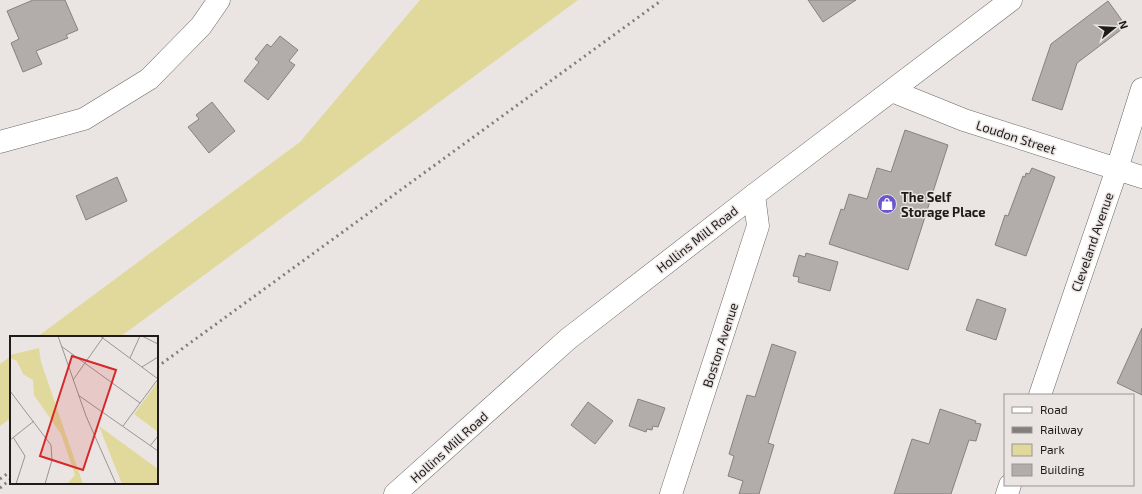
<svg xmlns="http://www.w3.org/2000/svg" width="1142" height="494" viewBox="0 0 1142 494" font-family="'Exo 2',sans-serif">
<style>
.green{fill:#e1d99b}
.building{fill:#b2acab;stroke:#878181}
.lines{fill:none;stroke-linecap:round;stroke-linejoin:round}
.minor-casing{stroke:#6b6764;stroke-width:23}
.tertiary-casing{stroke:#6b6764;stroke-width:23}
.minor{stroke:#fff;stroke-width:22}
.tertiary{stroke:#fff;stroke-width:22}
.rail{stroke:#827e7d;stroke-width:3;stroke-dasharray:2 4;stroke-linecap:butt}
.labels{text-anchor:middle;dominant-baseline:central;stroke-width:3;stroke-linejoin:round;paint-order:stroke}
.street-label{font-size:13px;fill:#1e1c1b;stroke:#eae5e3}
.poi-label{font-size:13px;font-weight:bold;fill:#1e1c1b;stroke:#eae5e3;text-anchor:start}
.inset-road{fill:none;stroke:#989593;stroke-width:1}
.view{fill:#d62828;fill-opacity:0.15;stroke:#d62828;stroke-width:2}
.inset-edge{fill:none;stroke:#1e1c1b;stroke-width:2}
</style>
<rect width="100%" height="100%" fill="#eae5e3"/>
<path class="green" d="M 420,0 L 578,0 L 120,337 L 37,337 L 300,142 Z
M 11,356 L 11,418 L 0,426 L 0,364 Z"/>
<path class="building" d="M 33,0 L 65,0 L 78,30 L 66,35 L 68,38 L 36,51 L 42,64 L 23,72 L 11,43 L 19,39 L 7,11 Z
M 808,0 L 856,0 L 823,22 Z
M 1108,1 L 1126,26 L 1077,63 L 1062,110 L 1032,100 L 1051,44 Z
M 280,36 L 298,50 L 289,61 L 295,65 L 268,100 L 244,81 L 259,62 L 255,59 L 267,44 L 271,47 Z
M 212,102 L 235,131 L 209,153 L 188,127 L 199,119 L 196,115 Z
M 905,130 L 948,145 L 908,270 L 829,244 L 841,209 L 844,210 L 849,194 L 867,199 L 877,168 L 891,172 Z
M 1032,168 L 1055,177 L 1026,256 L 995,245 L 1005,215 L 1008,216 L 1023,176 L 1025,177 L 1026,173 L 1029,174 Z
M 117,177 L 127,201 L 86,220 L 76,196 Z
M 806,253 L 838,262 L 830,291 L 798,282 L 799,277 L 793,276 L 799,255 L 805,257 Z
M 977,299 L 1006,309 L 996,340 L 966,330 Z
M 1142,328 L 1142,395 L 1117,383 Z
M 772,344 L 796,352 L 768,443 L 774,445 L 759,494 L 739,494 L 743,481 L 728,476 L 734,456 L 729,454 L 747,395 L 755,397 Z
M 638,399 L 665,408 L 658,427 L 653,426 L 652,430 L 647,429 L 646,432 L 629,426 Z
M 588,402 L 613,421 L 595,444 L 571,425 Z
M 940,409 L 976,421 L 975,423 L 981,424 L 976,441 L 969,440 L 951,494 L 894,494 L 912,439 L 929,444 Z"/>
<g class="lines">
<defs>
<path id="minor" d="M 892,91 L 964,120 L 1142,177
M 0,142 L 84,119 L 149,79 L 201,26 L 219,0
M 1040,395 L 1117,169 L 1142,89
M 671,494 L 758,226 L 754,195
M 1007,494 L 1010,485"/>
<path id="tertiary" d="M 395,494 L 568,339 L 754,195 L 1011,0"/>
</defs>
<use href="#minor" class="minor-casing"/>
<use href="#tertiary" class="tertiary-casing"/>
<use href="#minor" class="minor"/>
<use href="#tertiary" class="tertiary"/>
<path class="rail" d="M 157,367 L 662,0
M 0,479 L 11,471
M 0,488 L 11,479"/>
</g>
<defs>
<symbol id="shop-disc" viewBox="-11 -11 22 22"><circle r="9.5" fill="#6a56cf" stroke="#eae5e3"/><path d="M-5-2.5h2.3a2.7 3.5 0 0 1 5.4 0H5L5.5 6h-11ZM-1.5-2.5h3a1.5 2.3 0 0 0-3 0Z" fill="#fff"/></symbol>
</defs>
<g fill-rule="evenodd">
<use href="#shop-disc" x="876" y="193" width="22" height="22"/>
</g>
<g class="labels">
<g class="street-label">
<text transform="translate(1016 137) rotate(18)">Loudon Street</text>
<text transform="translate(697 239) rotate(-38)">Hollins Mill Road</text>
<text transform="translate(1092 242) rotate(-71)">Cleveland Avenue</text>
<text transform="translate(720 345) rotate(-72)">Boston Avenue</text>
<text transform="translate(449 447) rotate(-42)">Hollins Mill Road</text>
</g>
<g class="poi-label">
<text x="901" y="197">The Self<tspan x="901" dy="15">Storage Place</tspan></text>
</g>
</g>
<g transform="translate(10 336)">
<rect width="148" height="148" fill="#eae5e3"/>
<path d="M 29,12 L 31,26 L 73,148 L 57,148 L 65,139 L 51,98 L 24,59 L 23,44 L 13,38 L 7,25 L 0,22 L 0,19 ZM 147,47 L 148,48 L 148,96 L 124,78 ZM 89,90 L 148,133 L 148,148 L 112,148 Z" fill="#e1d99b"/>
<path class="inset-road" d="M 48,0 L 76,80 L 106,148M 90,0 L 148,43M 132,0 L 148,8M 51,10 L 130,67M 120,22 L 130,0M 132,31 L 148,21M 63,44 L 94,0M 0,55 L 41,109 L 42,124 L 35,148M 68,59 L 148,115M 113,90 L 148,43M 3,101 L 15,120 L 6,148M 0,104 L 24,85M 140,110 L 148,100"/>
<path class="view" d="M 62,20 L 106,34 L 73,134 L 30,120 Z"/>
<rect width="148" height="148" class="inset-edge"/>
</g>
<rect x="1004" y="394" width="130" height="92" fill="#eae5e3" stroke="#989593"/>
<rect x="1012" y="407" width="20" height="6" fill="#ffffff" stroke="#989593"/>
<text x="1040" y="414" font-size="12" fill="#1e1c1b">Road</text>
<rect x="1012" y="427" width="20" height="6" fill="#827e7d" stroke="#989593"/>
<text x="1040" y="434" font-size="12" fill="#1e1c1b">Railway</text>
<rect x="1012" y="444" width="20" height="12" fill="#e1d99b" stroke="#989593"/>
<text x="1040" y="454" font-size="12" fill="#1e1c1b">Park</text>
<rect x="1012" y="464" width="20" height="12" fill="#b2acab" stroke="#989593"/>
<text x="1040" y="474" font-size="12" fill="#1e1c1b">Building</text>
<g transform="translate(1114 28) rotate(72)" stroke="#eae5e3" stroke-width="3" paint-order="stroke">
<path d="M0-3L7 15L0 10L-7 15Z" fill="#1e1c1b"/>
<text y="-6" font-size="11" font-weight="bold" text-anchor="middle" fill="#1e1c1b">N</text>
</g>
</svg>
